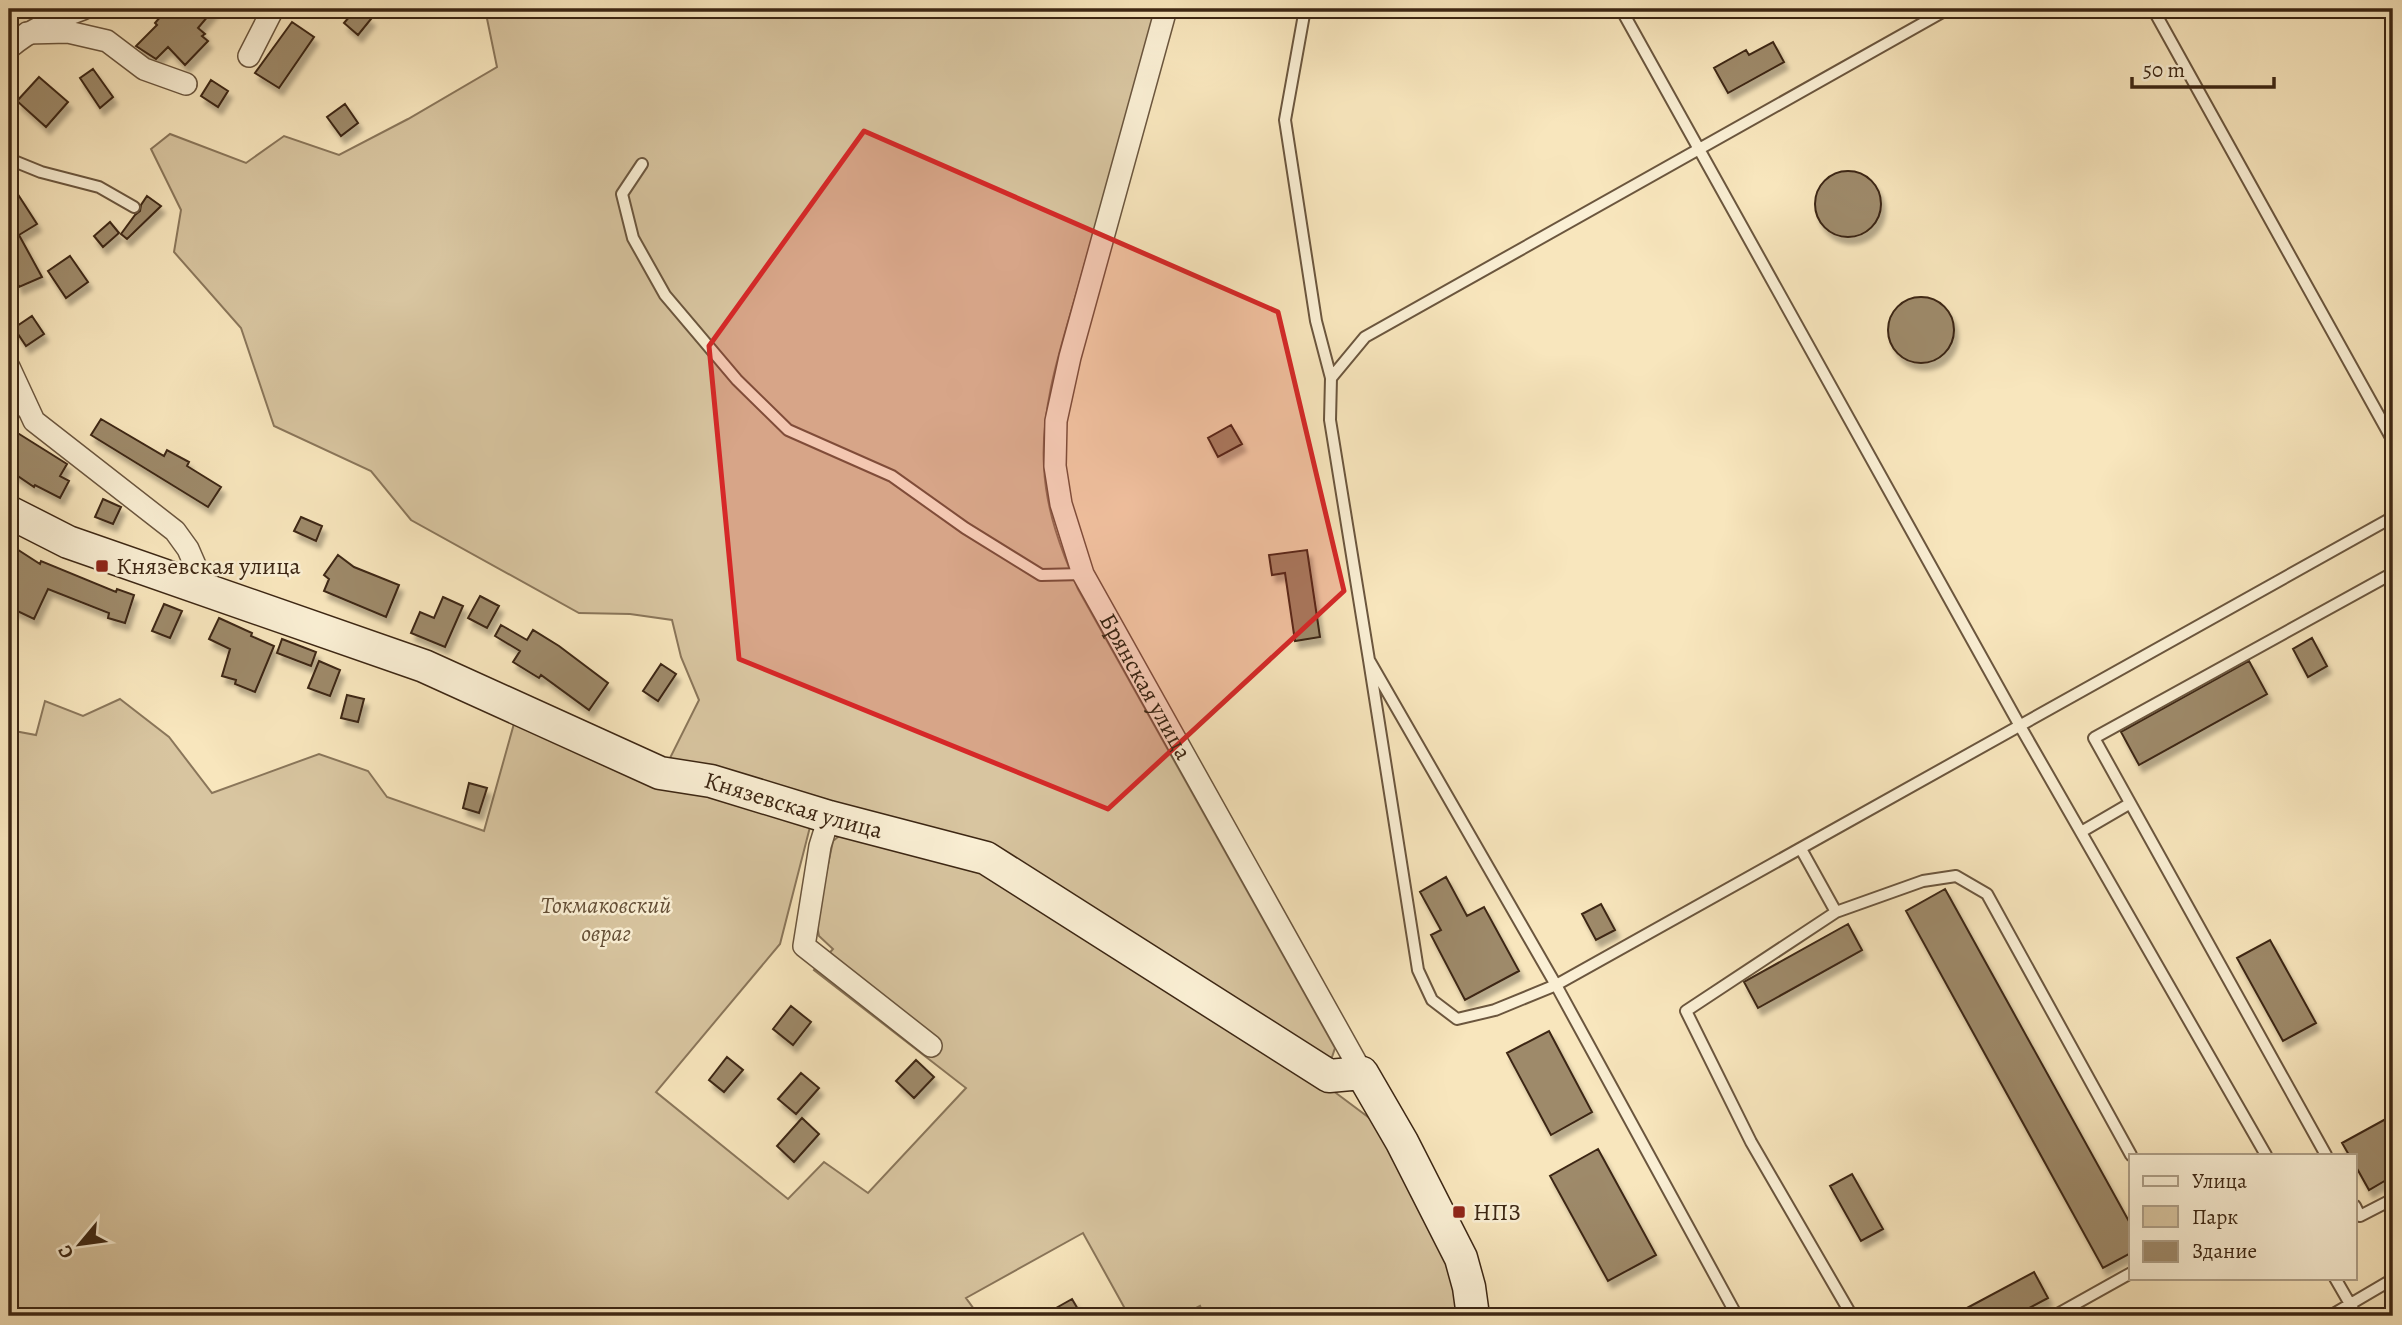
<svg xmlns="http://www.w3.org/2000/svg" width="2402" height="1325" viewBox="0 0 2402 1325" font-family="Alegreya,serif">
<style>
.green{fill:#d8c5a0;stroke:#8a765a;stroke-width:2}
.building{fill:#9e8a6b;stroke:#3c2613;stroke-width:2;filter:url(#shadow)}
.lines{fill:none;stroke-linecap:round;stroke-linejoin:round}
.lane-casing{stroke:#6b563e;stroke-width:14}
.street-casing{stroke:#6b563e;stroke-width:24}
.secondary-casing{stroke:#3c2613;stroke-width:35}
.lane{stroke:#faefd4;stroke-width:10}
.street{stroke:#faefd4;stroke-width:21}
.secondary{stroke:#faefd4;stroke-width:32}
.marked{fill:#d62828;fill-opacity:0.2;stroke:#d62828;stroke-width:5;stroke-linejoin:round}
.poi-dot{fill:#8f2418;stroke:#faefd4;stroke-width:2.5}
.labels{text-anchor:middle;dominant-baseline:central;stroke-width:5;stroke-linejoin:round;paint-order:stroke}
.poi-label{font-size:24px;fill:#3c2613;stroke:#faefd4;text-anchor:start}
.street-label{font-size:24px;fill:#3c2613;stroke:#faefd4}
.park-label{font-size:24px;font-style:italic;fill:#634e36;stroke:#faefd4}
</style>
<defs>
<filter id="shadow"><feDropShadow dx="4" dy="7" stdDeviation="2" flood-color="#0004"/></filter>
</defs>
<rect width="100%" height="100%" fill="#f8e6bd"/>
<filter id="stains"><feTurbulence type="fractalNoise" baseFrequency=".00286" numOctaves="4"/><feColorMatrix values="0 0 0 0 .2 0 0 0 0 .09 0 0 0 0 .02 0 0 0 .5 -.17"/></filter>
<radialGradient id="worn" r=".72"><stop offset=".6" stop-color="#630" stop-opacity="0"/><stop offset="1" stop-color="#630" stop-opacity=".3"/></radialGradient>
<path class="green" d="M 485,9 L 1157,9 C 1132,96 1108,183 1083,270 C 1066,333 1040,400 1044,467 C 1046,510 1061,550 1078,589 L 1335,1048 L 1332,1057 L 1318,1058 L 988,849 L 668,762 L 699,700 L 681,657 L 672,620 L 630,614 L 579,613 L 411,520 L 371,471 L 274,426 L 241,328 L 174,252 L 181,210 L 151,149 L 170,134 L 246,163 L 284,136 L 339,155 L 408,119 L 497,67 Z
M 120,699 L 169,737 L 212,793 L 319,754 L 368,771 L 387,797 L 484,831 L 515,720 L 810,827 L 780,944 L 656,1092 L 788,1199 L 824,1162 L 868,1193 L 966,1088 L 814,970 L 833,949 L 819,936 L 816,921 L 833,841 L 844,832 L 982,867 L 1336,1093 L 1372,1120 L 1378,1129 L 1447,1260 L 1459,1316 L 1204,1316 L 1200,1306 L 1181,1316 L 1129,1316 L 1083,1233 L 966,1298 L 979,1316 L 9,1316 L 9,730 L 36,735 L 45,701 L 83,716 Z"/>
<path class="building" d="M 167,9 L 214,9 L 198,28 L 205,34 L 202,36 L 208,41 L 185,65 L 168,47 L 156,59 L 136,46 L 157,25 L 155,23 Z
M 356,9 L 371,19 L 358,35 L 344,23 Z
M 292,22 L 314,37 L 279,88 L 255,73 Z
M 1773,42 L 1784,62 L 1728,93 L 1714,68 L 1746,50 L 1749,55 Z
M 93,69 L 113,97 L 100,108 L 80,78 Z
M 39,77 L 68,102 L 46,127 L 17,101 Z
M 211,80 L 228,91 L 218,107 L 201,96 Z
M 345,104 L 358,123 L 341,136 L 327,117 Z
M1815 204a33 33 0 1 1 66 0a33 33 0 1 1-66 0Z
M 19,196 L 37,224 L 19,235 L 42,277 L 19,287 L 13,273 L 17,272 L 9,257 L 9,203 Z
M 147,196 L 161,206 L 127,239 L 121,234 L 135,215 L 140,211 L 141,205 Z
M 110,222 L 119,233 L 103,247 L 94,236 Z
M 70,256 L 88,282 L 66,298 L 48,271 Z
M1888 330a33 33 0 1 1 66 0a33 33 0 1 1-66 0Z
M 32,316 L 44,334 L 26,346 L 14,328 Z
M 101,419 L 164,456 L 167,450 L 189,462 L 187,466 L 221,487 L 208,507 L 91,435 Z
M 1231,425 L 1242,444 L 1218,457 L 1208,438 Z
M 16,432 L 67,464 L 60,476 L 69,481 L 60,498 L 35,485 L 34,487 L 9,470 L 9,443 Z
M 103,499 L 121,507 L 113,524 L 95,517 Z
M 301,517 L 322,526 L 316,541 L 294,531 Z
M 9,544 L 40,564 L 41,561 L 116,592 L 117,589 L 134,595 L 125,623 L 108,618 L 109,613 L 48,589 L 34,619 L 9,607 L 9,580 L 16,566 L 9,562 Z
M 1307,550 L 1320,637 L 1295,641 L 1285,573 L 1272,575 L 1269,555 Z
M 338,555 L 354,567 L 399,585 L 386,617 L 324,591 L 329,579 L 324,575 Z
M 480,596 L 499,606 L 487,628 L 468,618 Z
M 443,597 L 463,606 L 445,647 L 411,633 L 420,612 L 434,618 Z
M 164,604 L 182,611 L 170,638 L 152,631 Z
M 219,618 L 252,633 L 251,636 L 274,646 L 255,692 L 235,684 L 236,680 L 222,676 L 230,649 L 209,639 Z
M 501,625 L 527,640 L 533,630 L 559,646 L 608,683 L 589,710 L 541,675 L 539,678 L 513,662 L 520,651 L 495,636 Z
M 2312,638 L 2327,666 L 2308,677 L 2293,649 Z
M 282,639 L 316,652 L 311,666 L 277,653 Z
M 319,661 L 340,670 L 330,696 L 308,688 Z
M 2249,661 L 2267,694 L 2139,765 L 2121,732 Z
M 661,664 L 676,674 L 658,701 L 643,691 Z
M 347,695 L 364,699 L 358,722 L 341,718 Z
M 469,783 L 487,788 L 479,813 L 463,808 Z
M 1446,877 L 1467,916 L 1484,907 L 1519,971 L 1465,1000 L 1431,935 L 1441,930 L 1420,892 Z
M 1945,889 L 2131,1225 L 2131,1253 L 2103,1268 L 1906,911 Z
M 1601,904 L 1615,930 L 1596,940 L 1582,914 Z
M 1848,924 L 1862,950 L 1758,1008 L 1744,982 Z
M 2270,940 L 2316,1023 L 2283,1041 L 2237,958 Z
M 791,1006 L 811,1022 L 793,1045 L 773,1029 Z
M 1549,1031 L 1592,1112 L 1551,1135 L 1507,1053 Z
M 727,1057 L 743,1070 L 724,1092 L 709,1080 Z
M 916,1060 L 934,1077 L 914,1098 L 896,1081 Z
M 801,1073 L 819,1088 L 796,1114 L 778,1099 Z
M 2393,1115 L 2393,1176 L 2369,1190 L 2355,1165 L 2355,1155 L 2349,1155 L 2342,1143 Z
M 802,1118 L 819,1134 L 794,1162 L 777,1146 Z
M 1598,1149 L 1656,1255 L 1608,1281 L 1550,1176 Z
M 1852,1174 L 1883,1229 L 1861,1241 L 1830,1186 Z
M 2034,1272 L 2048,1298 L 2014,1316 L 1952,1316 Z
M 1072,1299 L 1082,1316 L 1042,1316 Z"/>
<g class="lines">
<defs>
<path id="lane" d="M 1305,9 L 1285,120 L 1316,321 L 1331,378
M 1621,9 L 2020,726 L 2266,1155
M 2153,9 L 2393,441
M 9,159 L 41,172 L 99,187 L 134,207
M 642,164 L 622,194 L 633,238 L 665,295 L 737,380 L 788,430 L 892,476 L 965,528 L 1041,575 L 1083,574
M 9,401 L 26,414
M 1369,660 L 1418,970 L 1432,1000 L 1457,1019 L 1495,1010 L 1556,985 L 1369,660 L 1330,420 L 1331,378 L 1365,337 L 1948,9
M 2081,832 L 2129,804
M 1801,849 L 1836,912 L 1686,1011 L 1751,1142 L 1852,1316
M 1836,912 L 1923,881 L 1956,876 L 1987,894 L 2131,1155
M 2326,1155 L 2094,738 L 2393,573
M 2355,1206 L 2360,1216 L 2393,1199
M 2335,1278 L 2357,1316
M 1737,1316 L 1556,985 L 2393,517
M 2054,1316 L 2131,1273
M 2330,1316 L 2393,1279"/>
<g id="street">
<path id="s1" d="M 1166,9 L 1070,357 L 1056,421 L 1055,466 L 1061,504 L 1083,574 L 1362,1073"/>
<path d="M 27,33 L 68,32 L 107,41 L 144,69 L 186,84"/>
<path d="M 9,48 C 31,29 56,19 83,9"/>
<path d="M 249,56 L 273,9"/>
<path d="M 9,367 L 34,421 L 175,531 L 188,549 L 198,572 L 194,585"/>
<path d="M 829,817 L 820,846 L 804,946 L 931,1046"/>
</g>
<g id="secondary">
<path id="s2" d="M 9,512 L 68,542 L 424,666 L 660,773 L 711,781 L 829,817 L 986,858 L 1329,1076 L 1362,1073 L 1402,1142 L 1461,1258 L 1469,1287 L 1473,1316"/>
</g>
</defs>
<use href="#lane" class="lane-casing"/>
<use href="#street" class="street-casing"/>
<use href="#secondary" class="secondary-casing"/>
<use href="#lane" class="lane"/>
<use href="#street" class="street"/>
<use href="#secondary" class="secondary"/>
</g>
<path class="marked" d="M 864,131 L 1278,312 L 1344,591 L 1108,809 L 739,659 L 709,346 Z"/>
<g class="poi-dot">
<rect x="95" y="559" width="14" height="14" rx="3.5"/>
<rect x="1452" y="1205" width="14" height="14" rx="3.5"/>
</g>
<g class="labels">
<g class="poi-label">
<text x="116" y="566">Князевская улица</text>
<text x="1473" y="1212">НПЗ</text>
</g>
<g class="street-label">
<text stroke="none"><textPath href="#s1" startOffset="712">Брянская улица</textPath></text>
<text stroke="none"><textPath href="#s2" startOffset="840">Князевская улица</textPath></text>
</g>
<g class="park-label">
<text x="606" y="905">Токмаковский<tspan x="606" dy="28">овраг</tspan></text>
</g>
</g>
<rect width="2402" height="1325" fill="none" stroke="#f8e6bd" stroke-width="35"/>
<rect x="10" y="10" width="2381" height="1304" fill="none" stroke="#3c2613" stroke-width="3.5"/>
<rect x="18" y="18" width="2367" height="1290" fill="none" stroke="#3c2613" stroke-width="2"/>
<rect x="2129" y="1154" width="228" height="126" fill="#faefd4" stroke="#ae9f87" stroke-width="2"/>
<rect x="2143" y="1176" width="35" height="10" fill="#faefd4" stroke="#ae9f87" stroke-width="2"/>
<text x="2192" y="1188" font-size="21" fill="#3c2613">Улица</text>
<rect x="2143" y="1206" width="35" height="21" fill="#d8c5a0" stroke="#ae9f87" stroke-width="2"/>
<text x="2192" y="1224" font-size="21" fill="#3c2613">Парк</text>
<rect x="2143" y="1241" width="35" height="21" fill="#9e8a6b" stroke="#ae9f87" stroke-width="2"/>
<text x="2192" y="1258" font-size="21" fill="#3c2613">Здание</text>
<g transform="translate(80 1244) rotate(241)" stroke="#faefd4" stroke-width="5" paint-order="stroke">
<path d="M0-5L12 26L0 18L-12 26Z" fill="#3c2613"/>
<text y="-10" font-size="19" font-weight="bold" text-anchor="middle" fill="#3c2613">С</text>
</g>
<path d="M2132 77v10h142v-10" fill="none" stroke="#3c2613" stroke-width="3.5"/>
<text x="2143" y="77" font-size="21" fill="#3c2613" stroke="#faefd4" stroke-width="5" paint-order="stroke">50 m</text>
<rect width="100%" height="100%" filter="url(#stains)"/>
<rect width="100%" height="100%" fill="url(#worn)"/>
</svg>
